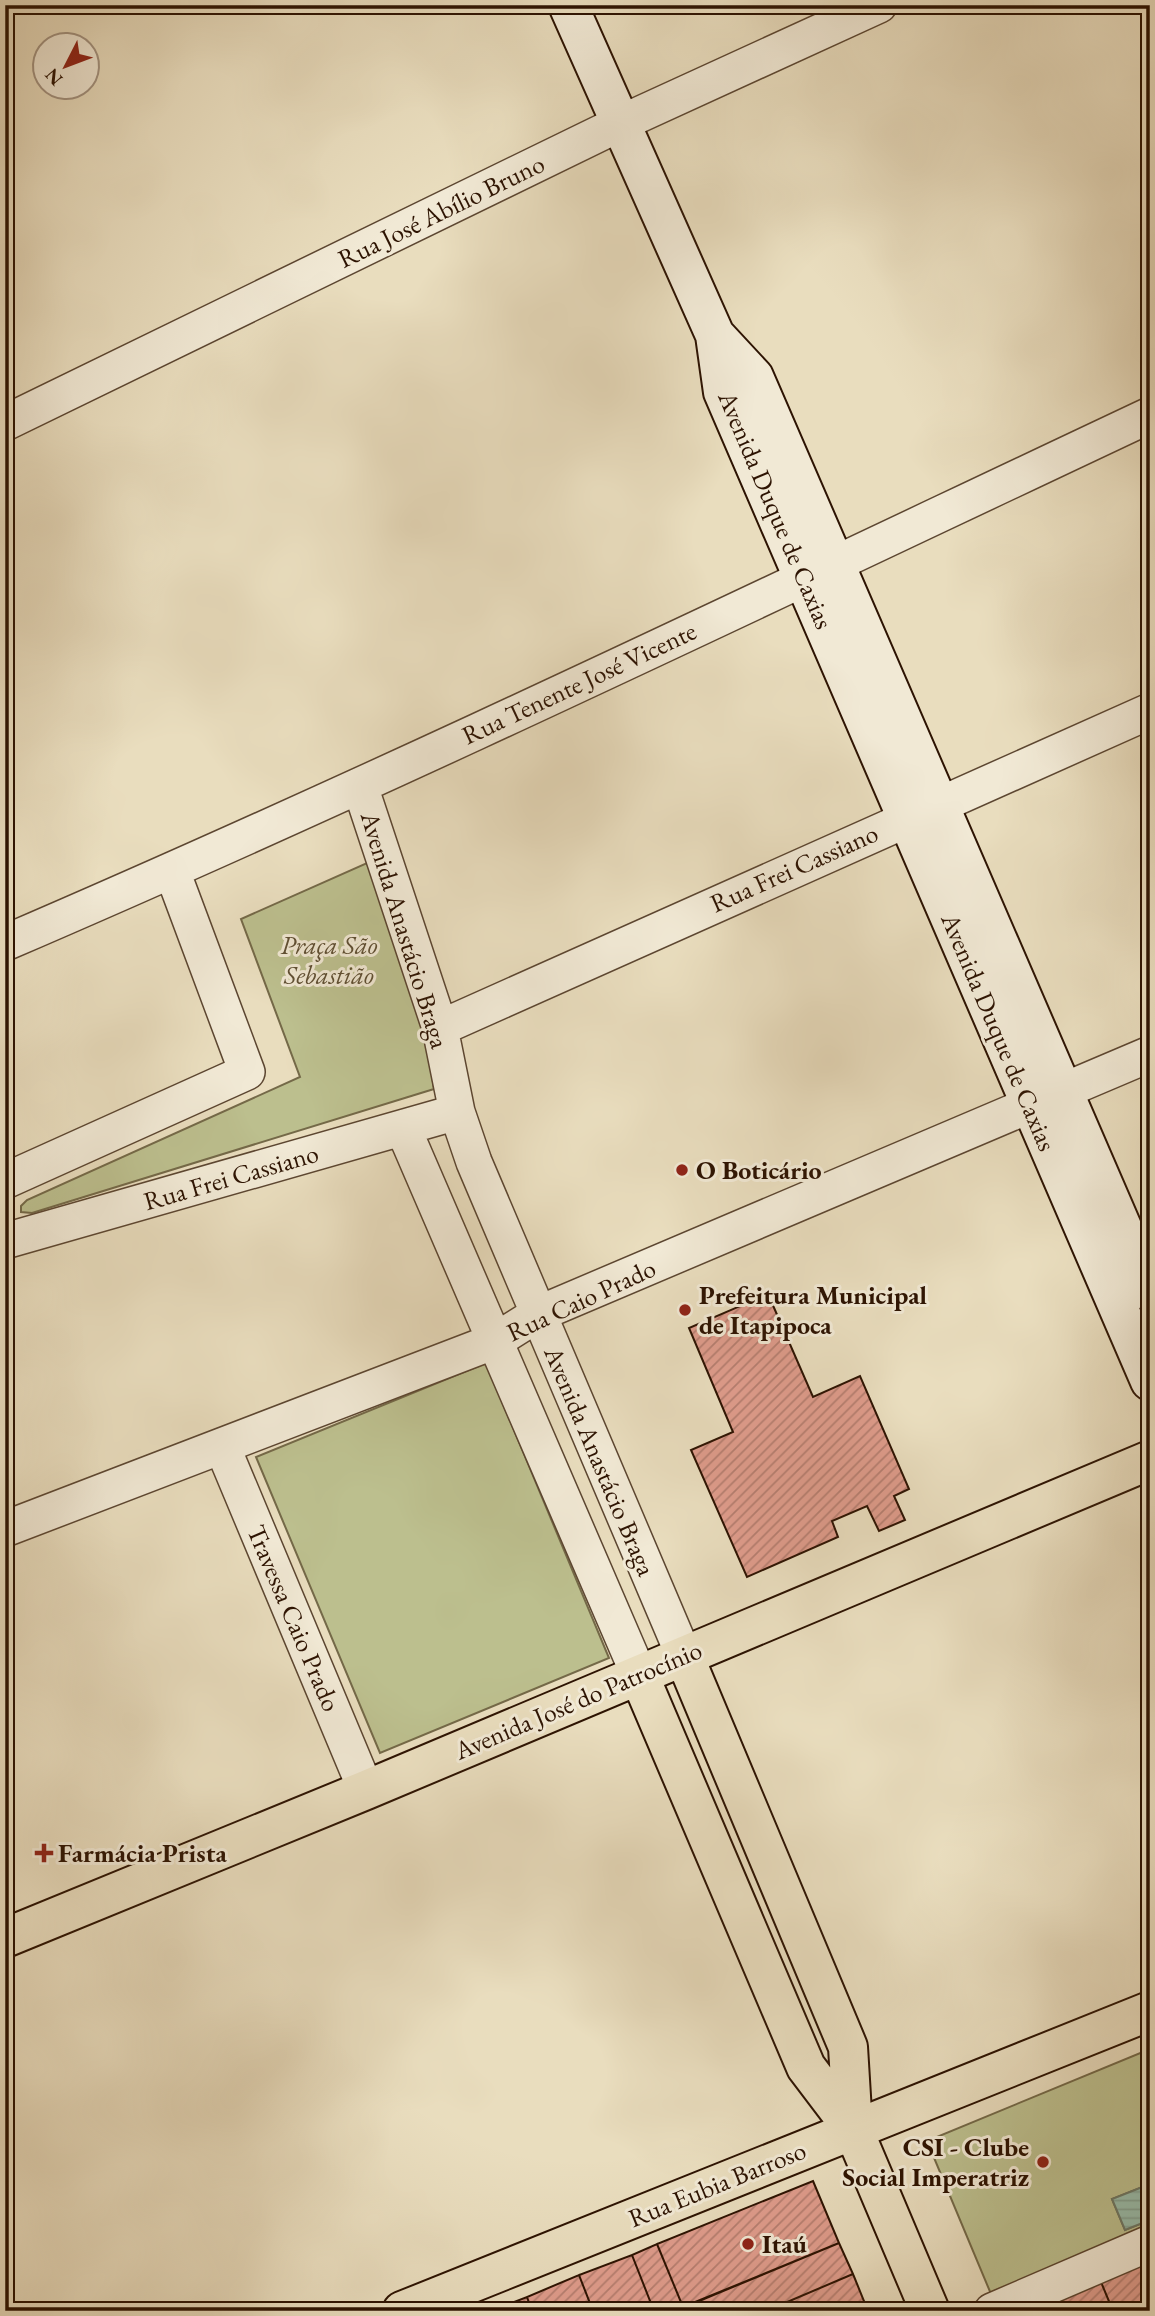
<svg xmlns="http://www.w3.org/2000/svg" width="1155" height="2316" viewBox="0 0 1155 2316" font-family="'EB Garamond',serif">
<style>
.park{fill:#bcbf8e;stroke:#746948;stroke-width:2}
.water{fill:url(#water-rules);stroke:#6e7967;stroke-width:2}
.building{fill:url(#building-hatch);stroke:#2d1302;stroke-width:2}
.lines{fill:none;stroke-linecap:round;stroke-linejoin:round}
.street-casing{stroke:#5c4631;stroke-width:38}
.secondary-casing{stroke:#2d1302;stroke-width:42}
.primary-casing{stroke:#2d1302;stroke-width:42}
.street{stroke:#f1e9d5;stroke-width:35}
.secondary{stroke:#f1e9d5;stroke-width:38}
.primary{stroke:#e9ddbe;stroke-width:38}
.poi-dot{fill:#8f2418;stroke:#f1e9d5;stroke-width:2.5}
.labels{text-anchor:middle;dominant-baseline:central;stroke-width:6;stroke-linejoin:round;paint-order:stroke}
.street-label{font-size:26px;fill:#2d1302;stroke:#f1e9d5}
.park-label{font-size:26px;font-style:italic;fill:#5f4f33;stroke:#f1e9d5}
.poi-label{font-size:26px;font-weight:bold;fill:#2d1302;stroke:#f1e9d5;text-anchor:start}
</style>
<defs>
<pattern id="water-rules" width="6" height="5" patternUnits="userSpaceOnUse" patternTransform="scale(1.75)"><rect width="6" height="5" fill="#99bdab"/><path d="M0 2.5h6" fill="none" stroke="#84a292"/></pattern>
<pattern id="building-hatch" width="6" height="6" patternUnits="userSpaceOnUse" patternTransform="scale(1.75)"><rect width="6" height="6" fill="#df9c8c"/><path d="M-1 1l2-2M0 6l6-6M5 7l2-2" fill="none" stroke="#b57e70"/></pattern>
</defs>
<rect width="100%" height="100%" fill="#e9ddbe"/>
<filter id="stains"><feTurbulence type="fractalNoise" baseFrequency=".00286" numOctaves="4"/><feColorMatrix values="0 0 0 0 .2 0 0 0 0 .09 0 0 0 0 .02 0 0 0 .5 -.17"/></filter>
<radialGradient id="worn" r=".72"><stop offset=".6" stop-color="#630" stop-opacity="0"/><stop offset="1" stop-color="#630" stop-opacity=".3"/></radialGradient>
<path class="park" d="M 367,863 C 394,937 424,1010 434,1089 L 32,1213 L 21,1212 L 21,1206 L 27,1200 L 300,1077 L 241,919 Z
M 486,1363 L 609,1658 L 380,1753 L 256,1457 Z
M 1150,2049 L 1150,2184 L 1112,2199 L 1125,2230 L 1150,2220 L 1150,2229 L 991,2294 L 927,2141 Z"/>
<path class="water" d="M 1150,2184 L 1150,2220 L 1125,2230 L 1112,2199 Z"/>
<path class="building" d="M 768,1294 L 813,1397 L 860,1376 L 909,1489 L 894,1496 L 905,1520 L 879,1531 L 867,1506 L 832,1521 L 838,1537 L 747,1577 L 691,1450 L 733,1432 L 689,1328 Z
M 813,2181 L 839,2243 L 683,2307 L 657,2244 Z
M 839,2243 L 853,2274 L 766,2311 L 675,2311 Z
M 657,2244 L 683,2307 L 675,2311 L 654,2311 L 632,2255 Z
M 632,2255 L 654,2311 L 593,2311 L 579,2275 Z
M 1148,2261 L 1150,2266 L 1150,2311 L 1113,2311 L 1101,2282 Z
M 853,2274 L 868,2311 L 766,2311 Z
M 579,2275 L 593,2311 L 532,2311 L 527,2297 Z
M 1101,2282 L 1113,2311 L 1032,2311 Z
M 527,2297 L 532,2311 L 491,2311 Z"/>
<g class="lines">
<defs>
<path id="street" d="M 5,423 L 621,123 L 879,5
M 360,786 L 440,1028 L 457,1112 L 474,1162 L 684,1656
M 5,943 C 391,777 770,594 1150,415
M 440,1028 L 1150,711
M 403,1128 L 639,1675
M 5,1181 L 247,1072 L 172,871
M 5,1241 L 457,1112
M 222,1446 L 366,1790
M 5,1529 L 495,1341 L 538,1314 L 1150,1054
M 992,2311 L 1150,2243"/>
<path id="secondary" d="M 568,5 L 715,335 L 723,392 L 1150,1381
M 715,335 L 754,377 L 1150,1292"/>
<path id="primary" d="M 684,1656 L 848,2047 L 853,2129
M 639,1675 L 806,2067 L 853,2129 L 930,2311
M 5,1938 L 366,1790 L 1150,1460
M 402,2311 L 1150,2011"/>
</defs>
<use href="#street" class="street-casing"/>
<use href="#secondary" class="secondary-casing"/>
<use href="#primary" class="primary-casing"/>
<use href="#street" class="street"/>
<use href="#secondary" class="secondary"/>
<use href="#primary" class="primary"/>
</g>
<g class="poi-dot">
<circle cx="682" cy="1170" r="7"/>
<circle cx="685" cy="1310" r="7"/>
<path d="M40.5 1842.5h7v7h7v7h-7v7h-7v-7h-7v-7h7z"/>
<circle cx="1043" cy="2162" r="7"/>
<circle cx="748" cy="2244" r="7"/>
</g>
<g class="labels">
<g class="street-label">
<text transform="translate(441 211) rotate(-26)">Rua José Abílio Bruno</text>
<text transform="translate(776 510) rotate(67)">Avenida Duque de Caxias</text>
<text transform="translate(579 683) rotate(-25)">Rua Tenente José Vicente</text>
<text transform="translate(794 868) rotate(-24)">Rua Frei Cassiano</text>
<text transform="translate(405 930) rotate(73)">Avenida Anastácio Braga</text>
<text transform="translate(999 1032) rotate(67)">Avenida Duque de Caxias</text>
<text transform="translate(231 1177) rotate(-16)">Rua Frei Cassiano</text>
<text transform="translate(581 1300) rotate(-25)">Rua Caio Prado</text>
<text transform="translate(600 1461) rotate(67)">Avenida Anastácio Braga</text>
<text transform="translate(294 1618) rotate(67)">Travessa Caio Prado</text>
<text transform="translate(578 1700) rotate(-23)">Avenida José do Patrocínio</text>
<text transform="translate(717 2184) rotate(-22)">Rua Eubia Barroso</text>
</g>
<g class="park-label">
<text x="329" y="945">Praça São<tspan x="329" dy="30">Sebastião</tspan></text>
</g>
<g class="poi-label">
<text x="696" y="1170">O Boticário</text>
<text x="699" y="1295">Prefeitura Municipal<tspan x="699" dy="30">de Itapipoca</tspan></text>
<text x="58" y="1853">Farmácia Prista</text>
<text x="1029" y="2147" text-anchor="end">CSI - Clube<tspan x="1029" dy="30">Social Imperatriz</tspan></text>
<text x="762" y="2244">Itaú</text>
</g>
</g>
<rect width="1155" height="2316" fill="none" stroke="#e9ddbe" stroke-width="28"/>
<rect x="7" y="7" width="1141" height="2302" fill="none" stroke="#2d1302" stroke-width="3.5"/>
<rect x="14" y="14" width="1127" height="2288" fill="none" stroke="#2d1302" stroke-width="2"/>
<g transform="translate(66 66) rotate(228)"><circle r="33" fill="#f1e9d5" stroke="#a39381" stroke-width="2"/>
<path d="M0-5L12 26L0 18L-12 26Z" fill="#8f2418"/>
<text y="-10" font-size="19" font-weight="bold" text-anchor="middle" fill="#2d1302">N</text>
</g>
<rect width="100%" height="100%" filter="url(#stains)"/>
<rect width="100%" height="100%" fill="url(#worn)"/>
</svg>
